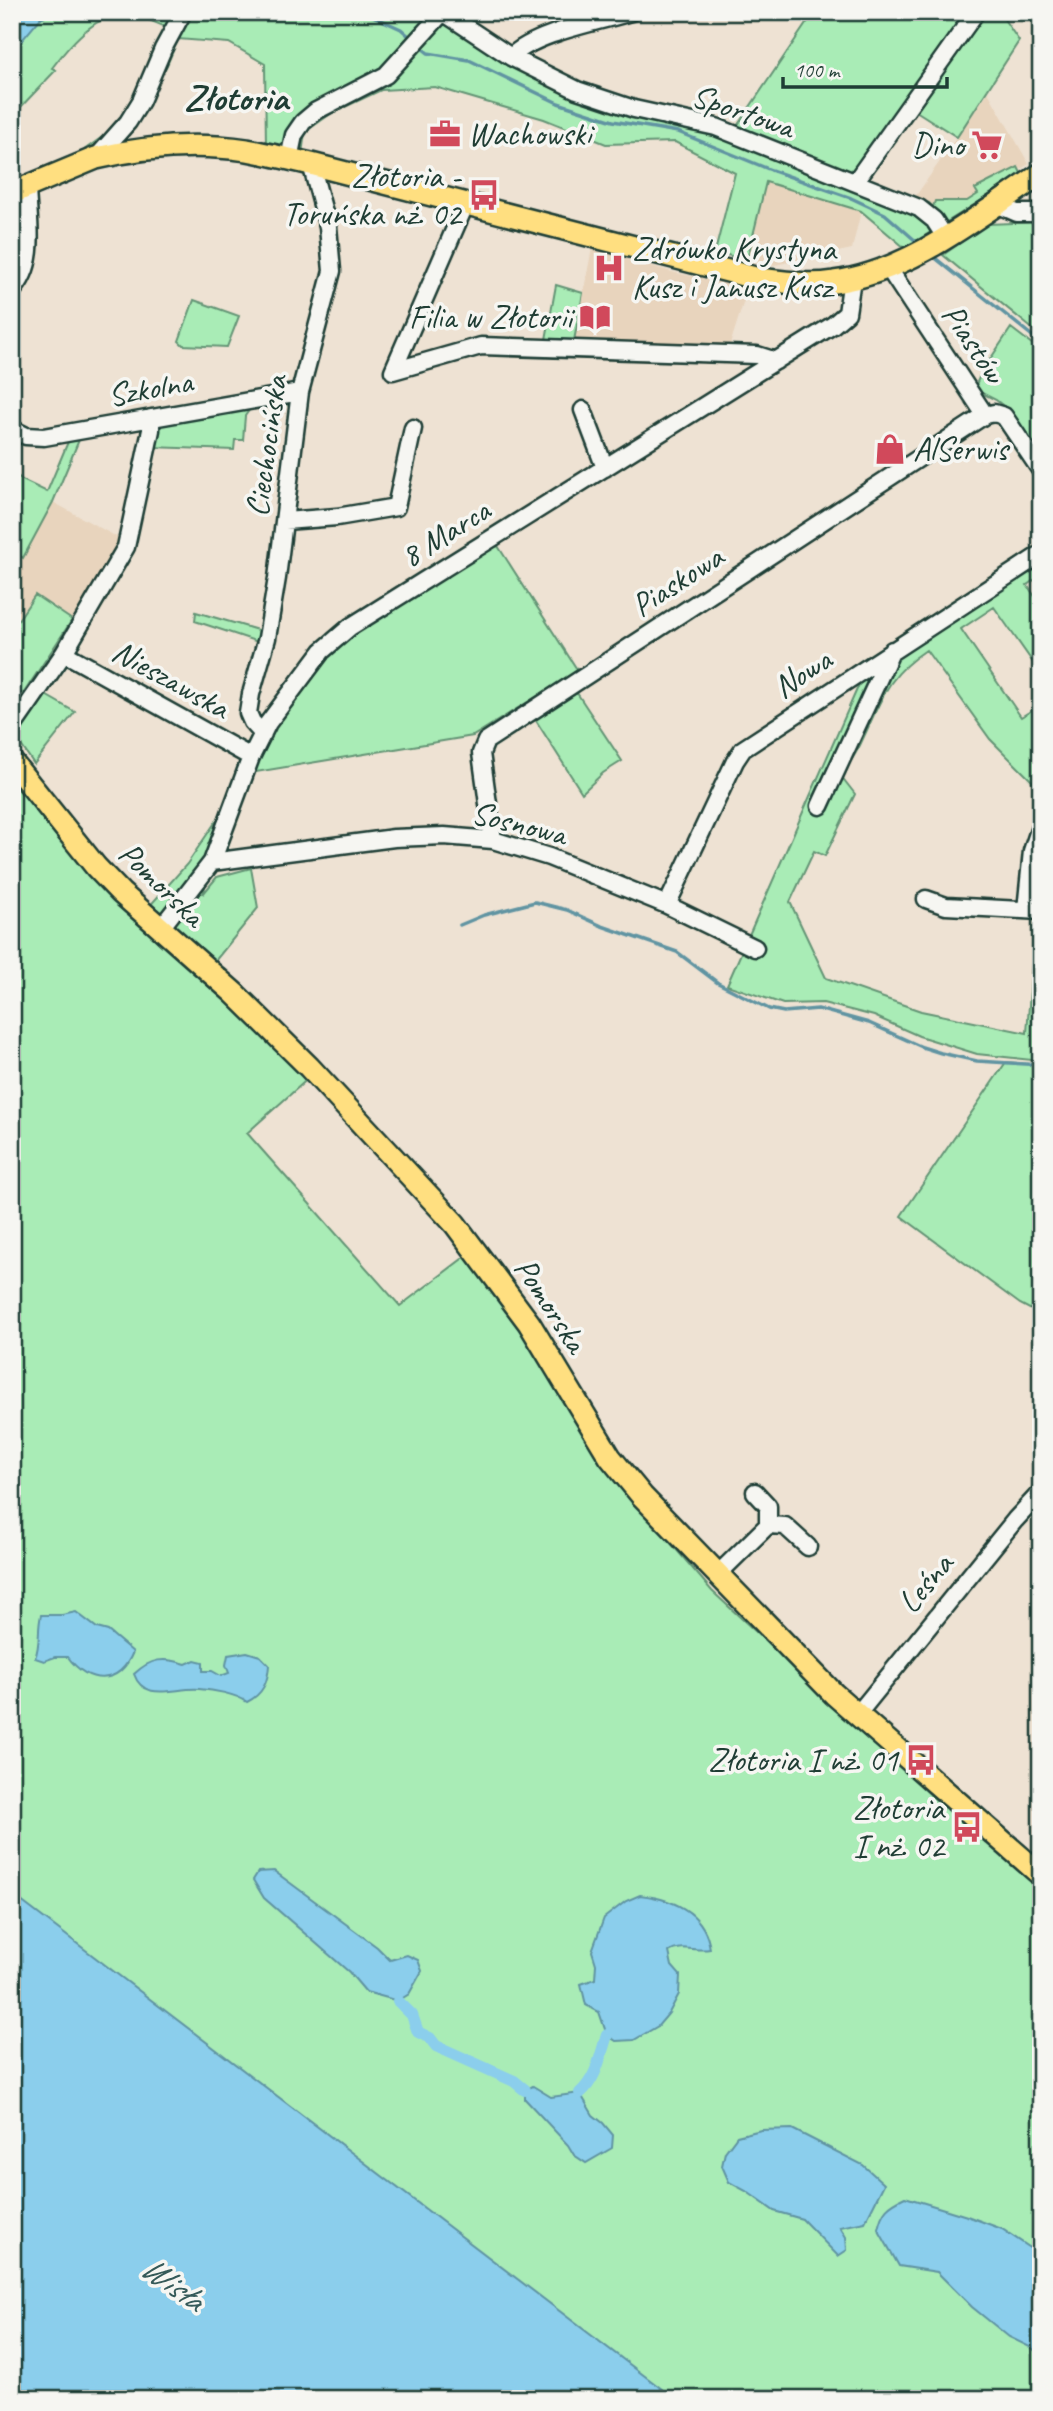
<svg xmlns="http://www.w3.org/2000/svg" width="1053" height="2411" viewBox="0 0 1053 2411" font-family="Caveat,sans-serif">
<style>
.built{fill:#e8d4bd}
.green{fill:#a9ecb6;stroke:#649475;stroke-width:2}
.water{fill:#8bceec;stroke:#6094a2;stroke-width:2}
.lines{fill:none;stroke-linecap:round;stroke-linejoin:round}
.stream{stroke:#6094a2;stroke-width:3.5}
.canal{stroke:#8bceec;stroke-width:12}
.minor-casing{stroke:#1f3d34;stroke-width:21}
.major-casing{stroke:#1f3d34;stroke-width:26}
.minor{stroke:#f6f6f2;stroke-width:16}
.major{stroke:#ffdf80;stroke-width:21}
.labels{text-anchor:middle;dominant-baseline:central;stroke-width:7;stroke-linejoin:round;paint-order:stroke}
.street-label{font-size:33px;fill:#1f3d34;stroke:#f6f6f2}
.poi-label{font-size:33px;fill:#1f3d34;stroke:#f6f6f2;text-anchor:end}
.water-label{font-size:35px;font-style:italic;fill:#355a59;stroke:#f6f6f2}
.quarter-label{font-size:37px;font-weight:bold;fill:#1f3d34;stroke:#f6f6f2}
</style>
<rect width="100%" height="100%" fill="#eee2d3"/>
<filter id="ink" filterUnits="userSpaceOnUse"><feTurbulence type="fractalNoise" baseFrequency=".0143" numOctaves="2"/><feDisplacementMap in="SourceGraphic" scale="14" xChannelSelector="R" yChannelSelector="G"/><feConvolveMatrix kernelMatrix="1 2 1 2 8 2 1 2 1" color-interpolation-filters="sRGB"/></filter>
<g filter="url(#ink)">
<path class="built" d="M 988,92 L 1029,164 L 941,220 L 929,203 L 913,200 Z
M 766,181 L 861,211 L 852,249 L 770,266 L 747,260 Z
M 592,248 L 672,272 L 748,288 L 728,351 L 573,346 Z
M 53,502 L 124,541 L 12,726 L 12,550 L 23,558 Z"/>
<path class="green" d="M 12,12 L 418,12 L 444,18 L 519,56 L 607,94 L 644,103 L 729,138 L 814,12 L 999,12 L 1019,41 L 957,137 L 916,111 L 863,184 L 929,203 L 933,207 L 935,201 L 967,201 L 978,194 L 975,189 L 1018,167 L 1022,175 L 905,248 L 861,211 L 766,182 L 747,260 L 715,252 L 735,173 L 675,142 L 606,144 L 544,119 L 435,87 L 381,90 L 332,113 L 305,132 L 302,154 L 266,147 L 265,64 L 229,43 L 178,39 L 167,65 L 121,145 L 87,148 L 120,124 L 166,27 C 156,23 145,18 135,15 C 99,8 71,43 52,68 L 56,70 L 17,111 L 12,112 Z
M 1041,222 L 1041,336 L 943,255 L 987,224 Z
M 556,285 L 583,293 L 573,346 L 545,345 Z
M 194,300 L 239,316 L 227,347 L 183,345 L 179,341 Z
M 1011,328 L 1041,351 L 1041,457 L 1012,413 L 996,400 L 974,389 L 981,373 Z
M 294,399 L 292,410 L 286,403 L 250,409 L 245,416 L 243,440 L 235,440 L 234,450 L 152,447 L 139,512 L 135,512 L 132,543 L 101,603 L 42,693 L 75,712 L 34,764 L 12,732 L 12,726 L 124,541 L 148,424 L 160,423 L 161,419 Z
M 81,435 L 53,502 L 23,558 L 12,550 L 12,471 L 22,480 L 47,492 L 70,437 Z
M 498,546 L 578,671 L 473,736 L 250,773 L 272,721 L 337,645 L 487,550 Z
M 1034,567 L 1040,576 L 1027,585 L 1041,605 L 1041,674 L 994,607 L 961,629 L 1021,717 L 1034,709 L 1041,722 L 1041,790 L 990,739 L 926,650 C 885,677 881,702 861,743 C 856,754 848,765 841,776 L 855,794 L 825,856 L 814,851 L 790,902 L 826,978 L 921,1011 L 1027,1033 L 1035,922 L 1041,922 L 1041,1061 L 977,1054 L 919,1036 L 874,1016 L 823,1003 L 783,1004 L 727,985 L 861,680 Z
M 35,595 L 72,620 L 23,694 L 12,687 L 12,629 Z
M 196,612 L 261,631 L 258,642 L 195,621 Z
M 577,693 L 622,761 L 603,773 L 582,793 L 535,719 Z
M 12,780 L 60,841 L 159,943 L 311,1076 L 247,1133 L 400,1306 L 466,1256 L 526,1339 L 613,1476 L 712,1591 L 936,1800 L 1041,1889 L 1041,2399 L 237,2399 L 12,2229 Z
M 229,802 L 203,894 L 217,877 L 251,868 L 258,908 L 215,961 L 200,948 L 146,910 L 187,864 Z
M 1006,1062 L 1041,1065 L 1041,1315 L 1020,1304 L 901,1216 Z"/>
<path class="water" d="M 12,12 L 46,12 L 12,52 Z
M 76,1612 L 97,1628 L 108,1631 L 133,1652 C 119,1686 88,1685 68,1657 L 55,1657 L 44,1661 L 35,1658 C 41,1643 37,1630 41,1615 L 62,1615 Z
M 247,1652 L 260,1656 L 269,1665 C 268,1682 263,1694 247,1702 C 236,1694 213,1690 199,1689 C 176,1687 144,1703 134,1674 C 151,1658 164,1657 186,1664 L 195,1660 L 203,1662 L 203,1671 L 212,1671 L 221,1676 L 229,1673 L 226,1665 L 228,1655 Z
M 274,1871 L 377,1947 L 390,1960 L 407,1955 L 418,1960 L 422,1971 L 409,1994 L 398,2001 L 366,1992 L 349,1972 L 264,1898 L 253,1880 L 258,1872 Z
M 12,1894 L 675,2399 L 12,2399 Z
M 640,1895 C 673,1899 705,1912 710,1949 C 695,1952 681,1944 669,1952 L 672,1966 L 680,1975 L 679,1994 L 669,2013 L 658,2026 L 634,2040 L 616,2041 L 607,2035 L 599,2012 L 586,2005 L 581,1984 L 595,1979 L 596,1964 L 592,1951 L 604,1918 L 626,1901 Z
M 533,2086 L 551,2097 L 580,2093 L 593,2115 L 603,2123 L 613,2135 L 612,2148 L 586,2163 L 574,2155 L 568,2145 L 525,2099 L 525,2090 Z
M 792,2129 L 863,2165 L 884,2184 L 865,2222 L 840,2227 L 846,2237 L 847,2250 L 838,2256 L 802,2219 L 774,2211 L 746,2191 L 729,2182 L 722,2166 L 725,2152 L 737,2136 L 761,2130 Z
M 905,2197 L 967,2216 L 1002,2229 L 1041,2255 L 1041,2356 L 1032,2348 L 1009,2337 L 972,2307 L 937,2272 L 899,2266 L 878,2229 C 882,2210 888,2205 905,2197 Z"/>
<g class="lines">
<path class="stream" d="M 364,12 L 401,29 L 410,37
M 41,17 L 52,12
M 423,49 L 428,53 L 469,60 L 558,103 L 613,121 L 678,132 L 771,170 L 851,198 L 885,214 L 917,242
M 934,257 L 1041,343
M 460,925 L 484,915 L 535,902 L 567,910 L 602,926 L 677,952 L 718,983 L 769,1009 L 784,1012 L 818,1009 L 869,1023 L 922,1047 L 941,1053 L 977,1061 L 1041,1065"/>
<path class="canal" d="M 398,2001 L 412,2015 L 418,2032 L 430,2038 L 436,2046 L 514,2081 L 525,2090
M 580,2093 C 597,2078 600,2056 607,2035"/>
<defs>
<path id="minor" d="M 443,12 L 511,57 L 577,90 L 634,109 L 716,127 L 919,208 L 934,220 L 945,237
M 511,57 C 534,33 598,22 631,12
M 96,158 L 128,122 L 141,101 L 163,49 L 183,12
M 289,159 L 294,135 L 303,122 L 316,111 L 386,75 L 443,12
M 855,182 L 976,12
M 996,204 L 1017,213 L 1041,213
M 889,269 L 985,415 L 994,413 L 1004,416 L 1041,471
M 12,291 C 38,264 28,221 27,188
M 393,371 L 481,346 L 757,355 L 776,361
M 393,371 L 466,203
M 583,410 L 605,468
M 12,429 L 26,436 L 44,437 L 300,392
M 285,521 L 337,517 L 396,507 L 413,428
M 64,653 L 251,757
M 12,728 L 64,653 L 126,547 L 151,430 L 151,418
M 263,734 L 252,722 L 248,713 L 251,694 L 267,638 L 277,578 L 300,392 L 332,271 L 328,227 L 311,164
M 820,806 L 892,650
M 493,840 L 481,753 L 486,741 L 985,415
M 212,862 L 394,838 L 444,836 L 493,840 L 549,857 L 667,905 L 755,948
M 926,899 L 946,906 L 1041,911
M 667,905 L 735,761 L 743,749 L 1041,554
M 1026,910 L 1032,851 L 1041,824
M 160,929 L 212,862 L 251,757 L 268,723 L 322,651 L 350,627 L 833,325 L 847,313 L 852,279
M 768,1525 L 785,1526 L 808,1547
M 717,1575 L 768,1525 L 768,1506 L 755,1492
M 857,1715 L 1015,1520 L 1041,1492"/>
<path id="major" d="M 12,193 L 96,158 C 144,147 198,143 247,150 C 269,154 290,159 311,164 L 759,279 C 784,282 809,286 834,282 C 910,272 978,216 1041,174
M 12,762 L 96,867 L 121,893 L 234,993 L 309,1067 L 455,1224 L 529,1323 L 610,1457 L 642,1496 L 834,1694 L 1041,1875"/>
</defs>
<use href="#minor" class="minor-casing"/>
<use href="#major" class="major-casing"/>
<use href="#minor" class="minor"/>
<use href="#major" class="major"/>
</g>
</g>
<defs>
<symbol id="office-bare" viewBox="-9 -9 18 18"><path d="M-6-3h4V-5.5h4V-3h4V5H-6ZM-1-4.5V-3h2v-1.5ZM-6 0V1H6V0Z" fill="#d1495b" stroke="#f6f6f2" stroke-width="2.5" paint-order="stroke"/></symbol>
<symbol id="supermarket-bare" viewBox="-9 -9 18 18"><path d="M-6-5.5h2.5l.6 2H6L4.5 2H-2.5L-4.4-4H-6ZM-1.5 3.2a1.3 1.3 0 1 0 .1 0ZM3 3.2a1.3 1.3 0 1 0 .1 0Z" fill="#d1495b" stroke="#f6f6f2" stroke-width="2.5" paint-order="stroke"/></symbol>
<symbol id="bus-bare" viewBox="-9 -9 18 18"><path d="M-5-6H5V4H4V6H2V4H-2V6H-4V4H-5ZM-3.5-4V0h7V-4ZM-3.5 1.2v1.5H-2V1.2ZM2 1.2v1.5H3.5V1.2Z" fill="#d1495b" stroke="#f6f6f2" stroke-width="2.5" paint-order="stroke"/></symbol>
<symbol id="hospital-bare" viewBox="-9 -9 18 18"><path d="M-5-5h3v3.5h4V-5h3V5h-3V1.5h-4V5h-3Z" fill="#d1495b" stroke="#f6f6f2" stroke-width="2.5" paint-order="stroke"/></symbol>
<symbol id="library-bare" viewBox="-9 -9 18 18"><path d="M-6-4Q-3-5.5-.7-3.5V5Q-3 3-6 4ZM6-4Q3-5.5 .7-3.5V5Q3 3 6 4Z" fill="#d1495b" stroke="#f6f6f2" stroke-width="2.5" paint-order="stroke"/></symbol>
<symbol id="shop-bare" viewBox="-9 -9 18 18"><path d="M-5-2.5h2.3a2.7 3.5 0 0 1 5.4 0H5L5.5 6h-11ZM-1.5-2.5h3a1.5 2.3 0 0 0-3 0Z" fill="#d1495b" stroke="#f6f6f2" stroke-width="2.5" paint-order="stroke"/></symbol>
</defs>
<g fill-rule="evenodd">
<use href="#office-bare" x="423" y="112" width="44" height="44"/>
<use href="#supermarket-bare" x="965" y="123" width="44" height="44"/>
<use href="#bus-bare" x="462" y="173" width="44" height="44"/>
<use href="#hospital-bare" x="587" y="246" width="44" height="44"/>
<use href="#library-bare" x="573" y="295" width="44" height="44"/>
<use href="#shop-bare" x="868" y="427" width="44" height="44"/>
<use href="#bus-bare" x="899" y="1738" width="44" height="44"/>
<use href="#bus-bare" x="945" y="1805" width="44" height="44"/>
</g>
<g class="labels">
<g class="street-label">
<text transform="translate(743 111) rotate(19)">Sportowa</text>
<text transform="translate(974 343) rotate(56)">Piastów</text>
<text transform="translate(150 388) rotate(-10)">Szkolna</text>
<text transform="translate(266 446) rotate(-82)">Ciechocińska</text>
<text transform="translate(445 533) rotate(-32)">8 Marca</text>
<text transform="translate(677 581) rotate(-33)">Piaskowa</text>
<text transform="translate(802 673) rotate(-33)">Nowa</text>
<text transform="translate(171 679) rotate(29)">Nieszawska</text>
<text transform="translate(519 823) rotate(14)">Sosnowa</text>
<text transform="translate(162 884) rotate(44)">Pomorska</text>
<text transform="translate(551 1305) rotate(57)">Pomorska</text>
<text transform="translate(925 1583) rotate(-50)">Leśna</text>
</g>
<g class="poi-label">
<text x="468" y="134" text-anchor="start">Wachowski</text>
<text x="964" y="145">Dino</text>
<text x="461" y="176">Złotoria -<tspan x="461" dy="38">Toruńska nż. 02</tspan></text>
<text x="632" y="249" text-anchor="start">Zdrówko Krystyna<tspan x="632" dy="38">Kusz i Janusz Kusz</tspan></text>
<text x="572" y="317">Filia w Złotorii</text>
<text x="913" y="449" text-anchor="start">AlSerwis</text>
<text x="898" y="1760">Złotoria I nż. 01</text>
<text x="944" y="1808">Złotoria<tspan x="944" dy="38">I nż. 02</tspan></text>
</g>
<g class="water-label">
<text transform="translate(173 2283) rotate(36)">Wisła</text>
</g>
<g class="quarter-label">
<text x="236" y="97">Złotoria</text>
</g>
</g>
<rect width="1053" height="2411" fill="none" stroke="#f6f6f2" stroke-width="42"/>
<rect x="21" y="21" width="1011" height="2369" fill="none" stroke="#1f3d34" stroke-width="2.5" filter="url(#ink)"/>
<path d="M783 77v10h164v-10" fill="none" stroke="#1f3d34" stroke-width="3.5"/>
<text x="794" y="77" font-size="21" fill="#1f3d34" stroke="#f6f6f2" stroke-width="5" paint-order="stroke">100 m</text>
</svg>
